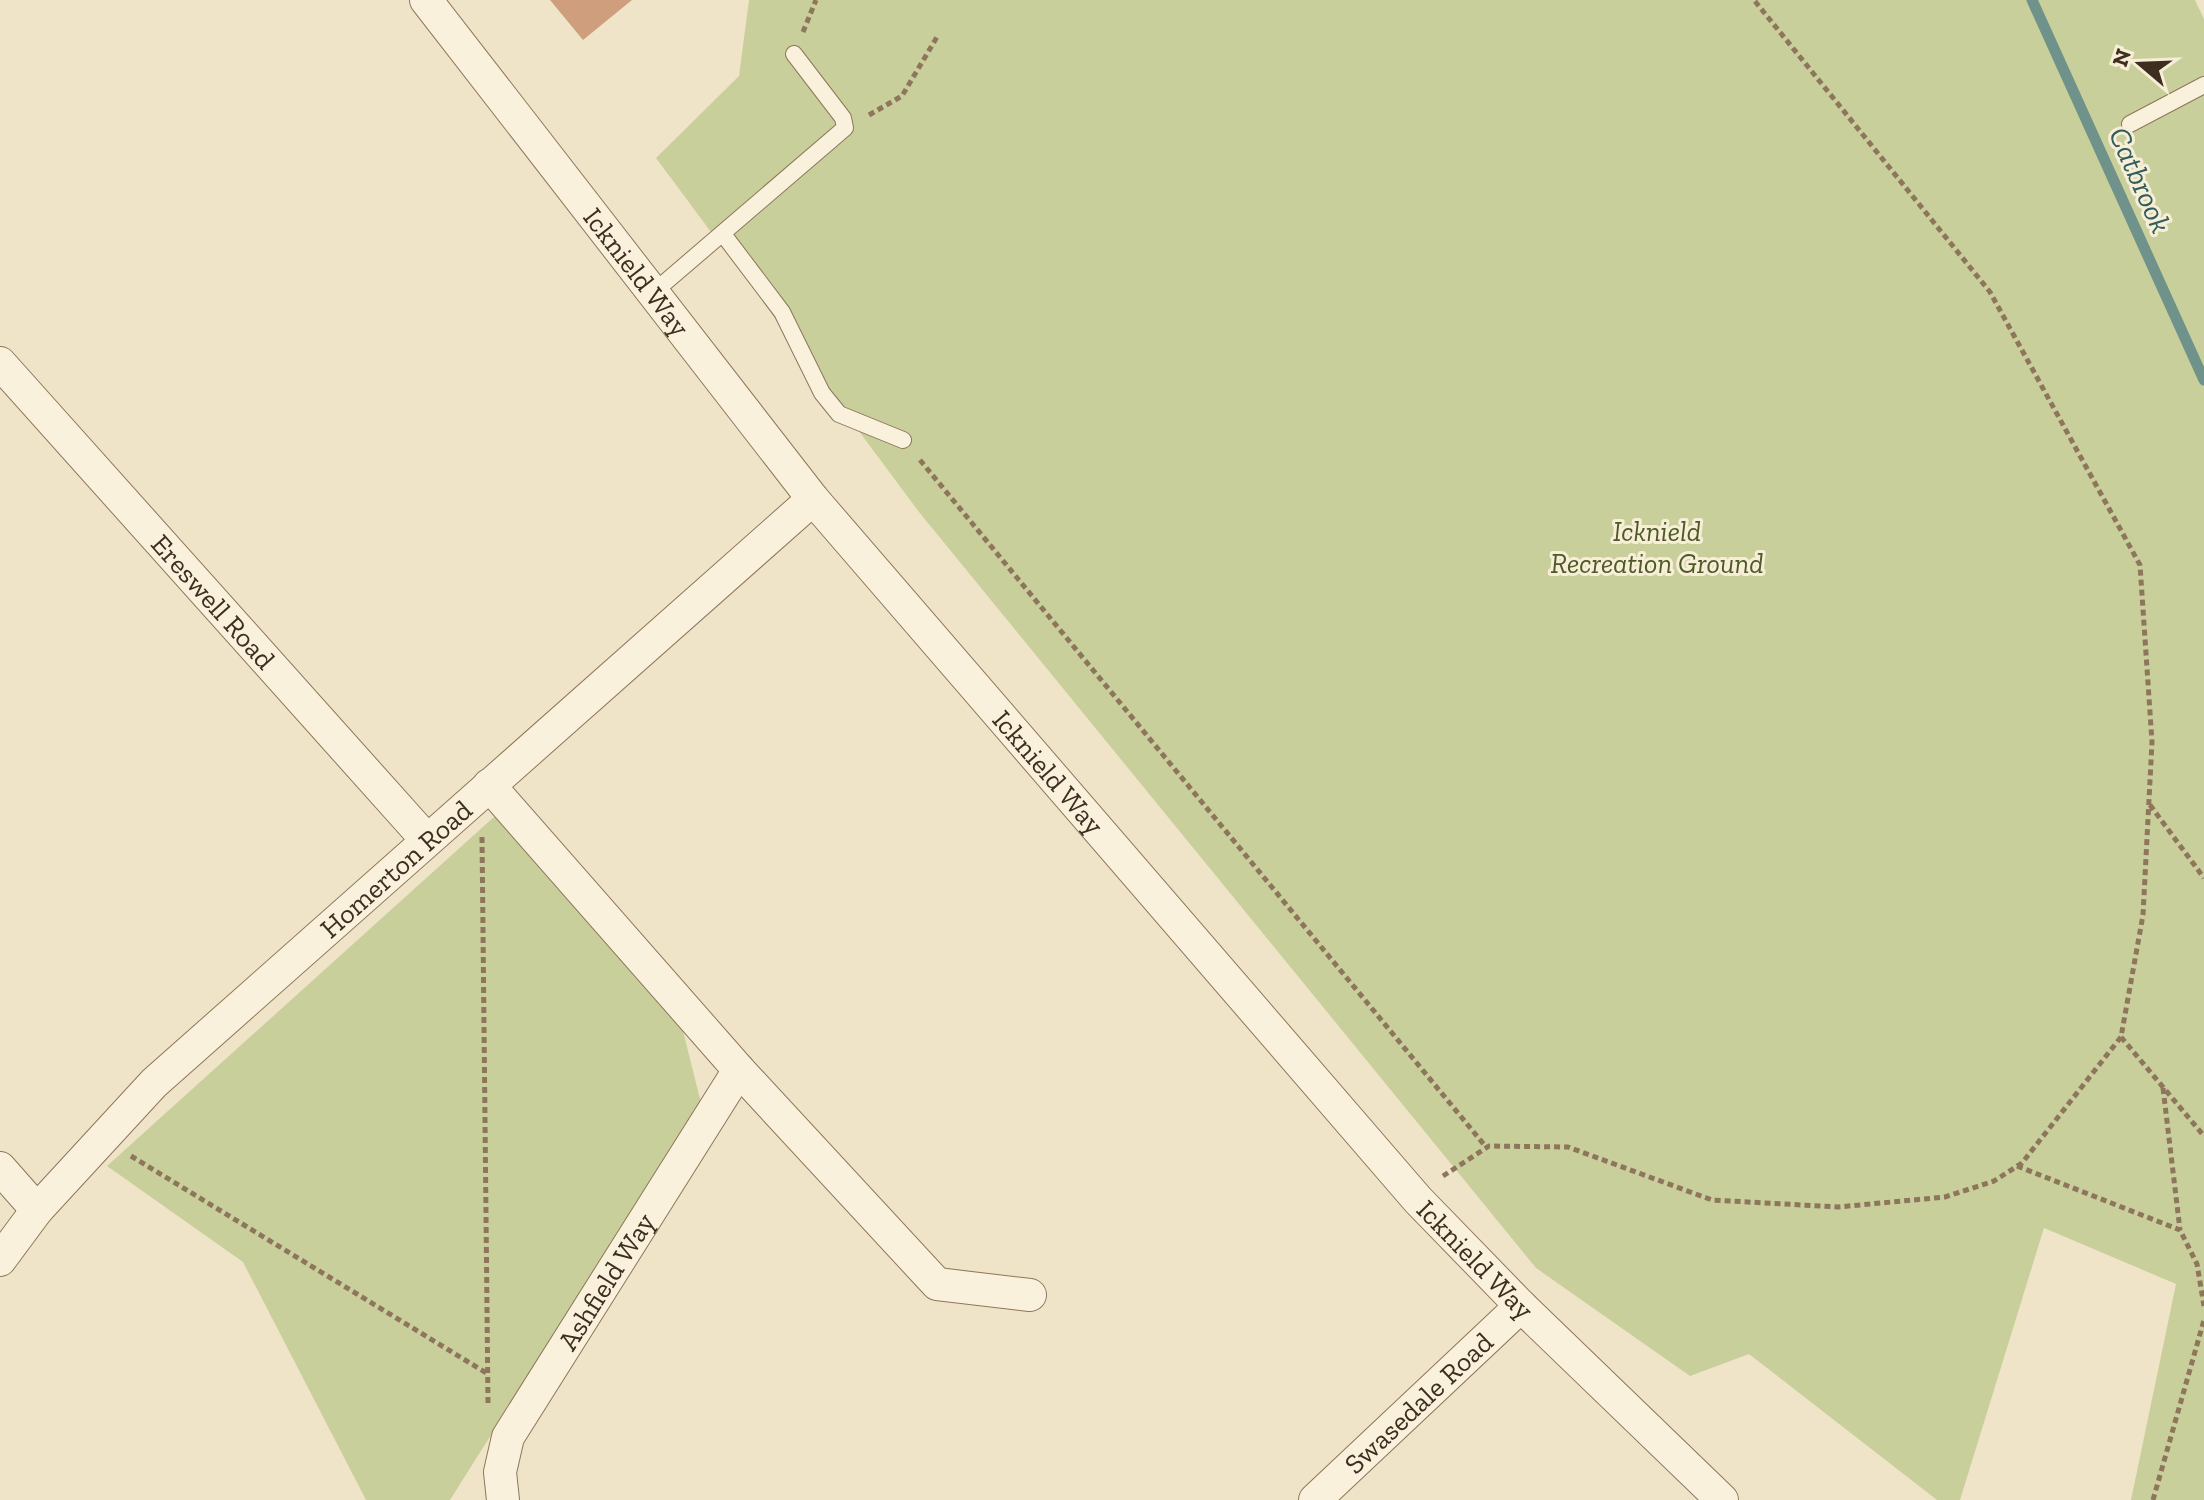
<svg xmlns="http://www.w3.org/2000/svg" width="2204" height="1500" viewBox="0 0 2204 1500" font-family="'Zilla Slab',serif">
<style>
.green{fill:#c9cf9b}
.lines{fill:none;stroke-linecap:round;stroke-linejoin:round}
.stream{stroke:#6f938a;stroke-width:11}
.building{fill:#cf9f7d}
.service-casing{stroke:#8d765c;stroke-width:18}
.minor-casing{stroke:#8d765c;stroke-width:34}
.path{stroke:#8d765c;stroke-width:5;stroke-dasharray:6 4;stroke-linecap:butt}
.service{stroke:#faf1dc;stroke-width:16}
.minor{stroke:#faf1dc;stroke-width:32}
.labels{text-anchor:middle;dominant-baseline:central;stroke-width:6;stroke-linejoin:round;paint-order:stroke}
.street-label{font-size:28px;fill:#3d2e20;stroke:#f7eed8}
.park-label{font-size:28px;font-style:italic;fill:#4d5a26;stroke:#f7eed8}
.water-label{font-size:30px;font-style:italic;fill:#2f5d5a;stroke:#f7eed8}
</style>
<rect width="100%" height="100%" fill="#f0e4c8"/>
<path class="green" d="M 749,0 L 2195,0 L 2204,19 L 2204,1500 L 2131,1500 L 2176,1284 L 2044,1228 L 1960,1500 L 1937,1500 L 1749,1354 L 1690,1376 L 1536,1268 L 919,512 L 656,158 L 739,76 Z
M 495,816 L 682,1027 L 701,1103 L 450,1500 L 366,1500 L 243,1262 L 107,1166 Z"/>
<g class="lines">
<path class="stream" d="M 2032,0 L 2204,380"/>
</g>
<path class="building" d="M 550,0 L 632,0 L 583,40 Z"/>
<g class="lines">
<defs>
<path id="service" d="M 2130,124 L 2204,85
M 723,234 L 782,312 L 822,393 L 839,414 L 903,440
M 655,291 L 845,128 L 843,118 L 794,54"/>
<g id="minor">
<path id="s1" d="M 426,0 L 813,499 L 1418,1200 L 1521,1306 L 1722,1500"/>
<path id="s2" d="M 0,363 L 426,839"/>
<path d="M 489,785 L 739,1070 L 937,1284 L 1030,1295"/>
<path d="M 0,1168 L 37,1210"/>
<path id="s3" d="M 0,1260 L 37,1210 L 154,1083 L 813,499"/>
<path id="s4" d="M 503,1500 L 500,1472 L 508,1437 L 739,1070"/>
<path id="s5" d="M 1315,1500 L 1521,1306"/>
</g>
</defs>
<use href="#service" class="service-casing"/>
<use href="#minor" class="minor-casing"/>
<path class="path" d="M 803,32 L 816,0
M 869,115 L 902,96 L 937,37
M 920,460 L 1486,1147
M 2150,805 L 2204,878
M 482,837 L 488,1403
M 2121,1037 L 2204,1136
M 2163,1088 L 2180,1230
M 131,1156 L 488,1374
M 2017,1166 L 2180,1230 L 2197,1264 L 2204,1306
M 1443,1176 L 1489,1146 L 1568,1147 L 1712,1200 L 1838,1207 L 1945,1197 L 1994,1181 L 2022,1163 L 2121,1037 L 2143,915 L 2152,742 L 2140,565 L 1990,292 L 1754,0
M 2153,1500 L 2204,1320"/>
<use href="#service" class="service"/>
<use href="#minor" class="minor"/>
</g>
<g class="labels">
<g class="street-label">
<text stroke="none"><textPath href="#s1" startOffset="344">Icknield Way</textPath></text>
<text stroke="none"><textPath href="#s2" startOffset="320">Ereswell Road</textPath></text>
<text stroke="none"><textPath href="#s1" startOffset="992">Icknield Way</textPath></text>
<text stroke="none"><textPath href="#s3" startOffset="558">Homerton Road</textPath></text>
<text stroke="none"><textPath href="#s1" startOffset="1640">Icknield Way</textPath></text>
<text stroke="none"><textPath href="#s4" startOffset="248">Ashfield Way</textPath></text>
<text stroke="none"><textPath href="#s5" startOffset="142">Swasedale Road</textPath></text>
</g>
<g class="park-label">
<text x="1657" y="531">Icknield<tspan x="1657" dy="32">Recreation Ground</tspan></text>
</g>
<g class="water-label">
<text transform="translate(2140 180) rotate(66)">Catbrook</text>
</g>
</g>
<g transform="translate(2140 64) rotate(289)" stroke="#f7eed8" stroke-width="6" paint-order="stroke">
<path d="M0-6L14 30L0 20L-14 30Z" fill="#3d2e20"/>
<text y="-12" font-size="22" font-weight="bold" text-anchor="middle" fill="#3d2e20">N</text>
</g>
</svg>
